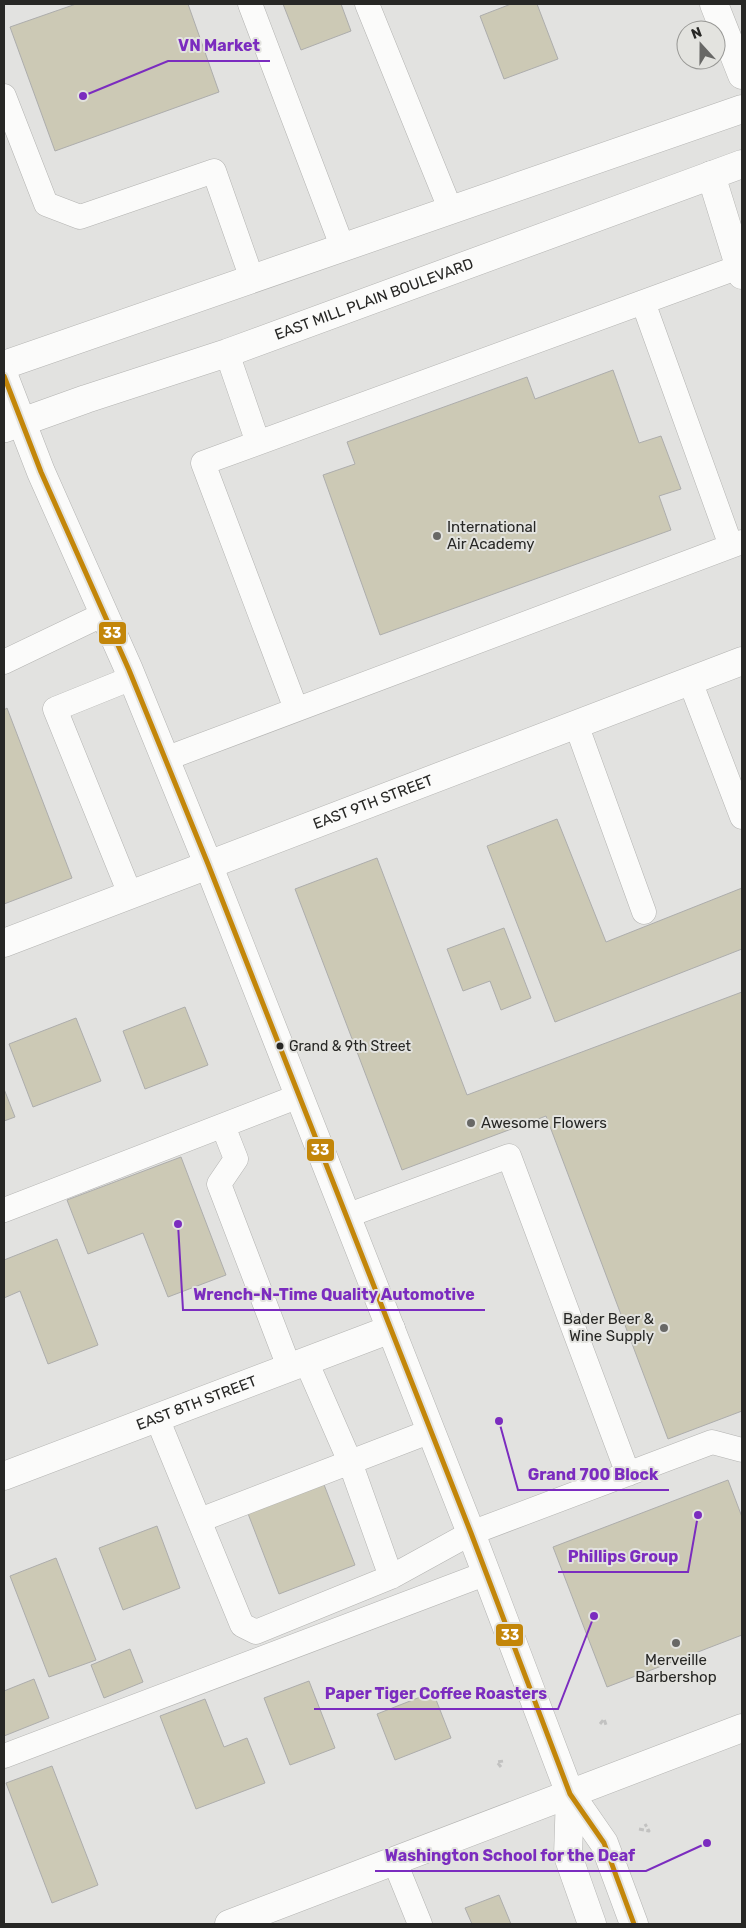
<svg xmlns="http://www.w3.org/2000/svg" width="746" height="1928" viewBox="0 0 746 1928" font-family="Rubik,sans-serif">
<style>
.building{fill:#ccc9b5;stroke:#adadac}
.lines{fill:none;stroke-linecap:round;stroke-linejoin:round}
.service-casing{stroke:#b3b3b1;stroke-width:25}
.minor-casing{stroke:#b3b3b1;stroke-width:29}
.tertiary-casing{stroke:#b3b3b1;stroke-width:29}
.secondary-casing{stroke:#b3b3b1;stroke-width:29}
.path{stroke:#c2c2c1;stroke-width:3;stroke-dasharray:5 2.5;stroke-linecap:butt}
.service{stroke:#fbfbfa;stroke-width:24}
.minor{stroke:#fbfbfa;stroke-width:28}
.tertiary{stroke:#fbfbfa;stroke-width:28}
.secondary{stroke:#fbfbfa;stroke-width:28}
.bus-1-casing{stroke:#e3e3df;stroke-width:9}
.bus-1{stroke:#c38609;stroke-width:5}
.poi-dot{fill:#686866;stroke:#e3e3df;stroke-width:2}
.bus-dot{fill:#272725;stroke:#e3e3df;stroke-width:2}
.labels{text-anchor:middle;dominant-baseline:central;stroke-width:4;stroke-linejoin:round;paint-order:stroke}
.bus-label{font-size:14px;fill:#272725;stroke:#e3e3df;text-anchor:start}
.street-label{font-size:15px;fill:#272725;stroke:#e3e3df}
.poi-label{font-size:15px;fill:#272725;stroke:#e3e3df;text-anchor:start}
.leader{fill:none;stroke:#7b2cbf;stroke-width:2}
.callout-dot{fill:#7b2cbf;stroke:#e3e3df;stroke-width:2}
.callout-label{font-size:16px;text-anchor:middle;font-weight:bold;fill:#7b2cbf;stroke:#e3e3df;stroke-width:4;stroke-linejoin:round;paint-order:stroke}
.line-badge{stroke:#e3e3df;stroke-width:2}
.badge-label{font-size:14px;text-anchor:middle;font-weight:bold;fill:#fff}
</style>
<rect width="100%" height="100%" fill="#e2e2e0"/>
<path class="building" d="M 76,4 L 188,4 L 219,92 L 55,151 L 10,27 Z
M 283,4 L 341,4 L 351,31 L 301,50 Z
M 511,4 L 537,4 L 558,59 L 504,79 L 480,16 Z
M 613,370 L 639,443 L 661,436 L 681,489 L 659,496 L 671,530 L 380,635 L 323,475 L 355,464 L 347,442 L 527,377 L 535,399 Z
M 7,708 L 72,878 L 4,904 L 4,710 Z
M 557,819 L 606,942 L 742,888 L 742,949 L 555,1022 L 487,846 Z
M 377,858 L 467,1095 L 742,992 L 742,1411 L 668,1439 L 546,1116 L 402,1170 L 295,889 Z
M 504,928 L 531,998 L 501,1010 L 490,981 L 463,991 L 447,949 Z
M 185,1007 L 208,1065 L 145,1089 L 123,1031 Z
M 76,1018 L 101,1081 L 33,1107 L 9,1044 Z
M 4,1089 L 15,1117 L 4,1121 Z
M 181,1157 L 226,1275 L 168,1297 L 143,1233 L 88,1254 L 67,1200 Z
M 57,1239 L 98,1345 L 48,1364 L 20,1291 L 4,1298 L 4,1260 Z
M 728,1480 L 742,1517 L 742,1635 L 607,1687 L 553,1547 Z
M 323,1482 L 355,1565 L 279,1594 L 247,1511 Z
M 157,1526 L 180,1588 L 123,1610 L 99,1548 Z
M 56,1558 L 96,1660 L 49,1677 L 10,1576 Z
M 130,1649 L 143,1682 L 104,1698 L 91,1665 Z
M 34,1679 L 49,1718 L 4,1736 L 4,1691 Z
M 309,1681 L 335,1748 L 290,1765 L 264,1698 Z
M 433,1692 L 451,1738 L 395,1760 L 377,1714 Z
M 205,1699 L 224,1747 L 247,1738 L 265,1783 L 196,1809 L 160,1716 Z
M 52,1766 L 98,1885 L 52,1903 L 6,1783 Z
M 499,1895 L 511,1924 L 472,1924 L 465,1908 Z"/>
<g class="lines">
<defs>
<path id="service" d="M 250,4 L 342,246
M 367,4 L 451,211
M 4,96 L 46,204 L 80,217 L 214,171 L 252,279
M 643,302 L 731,546
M 227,353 L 258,443
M 4,662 L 104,614
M 690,681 L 742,817
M 296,709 L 203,463 L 739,267
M 576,724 L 644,912
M 165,759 L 742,542
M 130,894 L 55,709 L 132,678
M 223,1126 L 236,1159 L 219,1184 L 289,1367
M 4,1210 L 299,1096
M 346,1216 L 509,1156 L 628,1474
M 306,1361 L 350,1462 L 391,1577
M 157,1418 L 242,1625 L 256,1632 L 391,1577 L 471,1533 L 712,1442 L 742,1450
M 200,1520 L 431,1431
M 4,1756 L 487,1573
M 394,1860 L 420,1924"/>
<g id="minor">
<path d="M 714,4 L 742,75"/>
<path d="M 711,175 L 742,275"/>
<path id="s1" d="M 4,943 L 742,661"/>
<path id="s2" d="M 4,1476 L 391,1329"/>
</g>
<path id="tertiary" d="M 229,1924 L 742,1728"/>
<g id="secondary">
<path d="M 4,365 L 742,109"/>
<path d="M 4,376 L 41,472 L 129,670 L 208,864 L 471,1533 L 570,1794 L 604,1843 L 634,1924"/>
<path id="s3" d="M 5,428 L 86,399 L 227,353 L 742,164"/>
<path d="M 570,1794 L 568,1856 L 592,1924"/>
</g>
</defs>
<use href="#service" class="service-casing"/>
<use href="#minor" class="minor-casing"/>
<use href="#tertiary" class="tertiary-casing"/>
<use href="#secondary" class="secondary-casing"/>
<path class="path" d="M 600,1724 L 604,1719 L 606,1725
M 501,1767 L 497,1762 L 504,1761
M 639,1829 L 649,1831 L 645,1824"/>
<use href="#service" class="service"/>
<use href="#minor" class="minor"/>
<use href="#tertiary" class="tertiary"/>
<use href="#secondary" class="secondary"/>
<defs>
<path id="bus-1" d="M 4,376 L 41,472 L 129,670 L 208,864 L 471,1533 L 570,1794 L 604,1843 L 634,1924"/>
</defs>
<use href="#bus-1" class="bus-1-casing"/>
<use href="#bus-1" class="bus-1"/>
</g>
<g class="poi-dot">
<circle cx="437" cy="536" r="5"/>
<circle cx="471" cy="1123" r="5"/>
<circle cx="664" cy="1328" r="5"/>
<circle cx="676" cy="1643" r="5"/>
</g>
<circle class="bus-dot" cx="280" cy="1046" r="4.5"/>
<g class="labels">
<g class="bus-label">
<text x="289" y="1046">Grand &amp; 9th Street</text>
</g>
<g class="street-label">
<text stroke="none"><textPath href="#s3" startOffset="391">EAST MILL PLAIN BOULEVARD</textPath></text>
<text stroke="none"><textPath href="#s1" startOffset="395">EAST 9TH STREET</textPath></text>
<text stroke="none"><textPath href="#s2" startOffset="206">EAST 8TH STREET</textPath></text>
</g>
<g class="poi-label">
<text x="447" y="527">International<tspan x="447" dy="17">Air Academy</tspan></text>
<text x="481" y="1123">Awesome Flowers</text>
<text x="654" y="1319" text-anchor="end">Bader Beer &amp;<tspan x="654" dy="17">Wine Supply</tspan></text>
<text x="676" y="1660" text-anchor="middle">Merveille<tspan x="676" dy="17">Barbershop</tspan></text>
</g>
</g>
<path class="leader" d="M83 96L168 61H270M178 1224L183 1310H485M499 1421L518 1490H669M698 1515L688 1572H558M594 1616L558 1709H314M707 1843L646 1871H375"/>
<g class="callout-dot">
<circle cx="83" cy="96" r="5"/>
<circle cx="178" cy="1224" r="5"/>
<circle cx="499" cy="1421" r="5"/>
<circle cx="698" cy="1515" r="5"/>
<circle cx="594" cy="1616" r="5"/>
<circle cx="707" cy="1843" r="5"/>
</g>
<g class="callout-label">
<text x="219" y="51">VN Market</text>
<text x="334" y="1300">Wrench-N-Time Quality Automotive</text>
<text x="593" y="1480">Grand 700 Block</text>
<text x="623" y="1562">Phillips Group</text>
<text x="436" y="1699">Paper Tiger Coffee Roasters</text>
<text x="510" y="1861">Washington School for the Deaf</text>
</g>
<g class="line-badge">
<rect x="98" y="621" width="29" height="24" rx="5" fill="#c38609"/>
<rect x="306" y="1138" width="29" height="24" rx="5" fill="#c38609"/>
<rect x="495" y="1623" width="29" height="24" rx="5" fill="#c38609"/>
</g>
<g class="badge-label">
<text x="112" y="638">33</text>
<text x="320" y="1155">33</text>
<text x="510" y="1640">33</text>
</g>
<rect width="746" height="1928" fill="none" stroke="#272725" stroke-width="10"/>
<g transform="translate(701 45) rotate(339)"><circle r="24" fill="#e3e3df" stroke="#989895"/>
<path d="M0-4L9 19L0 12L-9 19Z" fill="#686866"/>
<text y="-8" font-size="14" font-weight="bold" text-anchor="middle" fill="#272725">N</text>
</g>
</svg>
